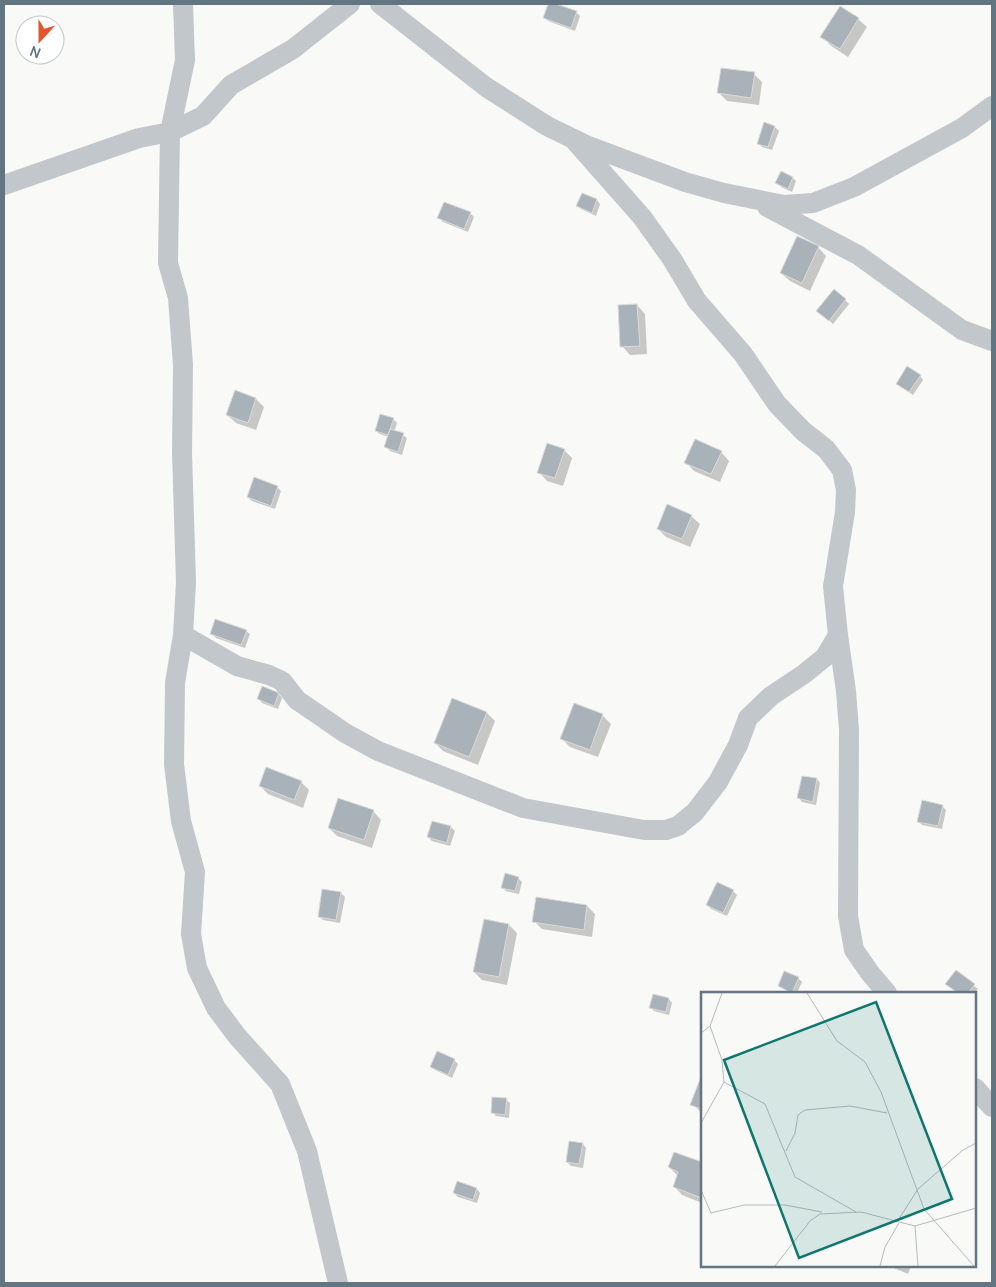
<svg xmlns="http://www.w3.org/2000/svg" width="996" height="1287" viewBox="0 0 996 1287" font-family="Manrope,sans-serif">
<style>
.shadow{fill:#0003}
.building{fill:#a9b2b8;stroke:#dbdbd9}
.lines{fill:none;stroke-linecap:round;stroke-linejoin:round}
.minor{stroke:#c2c7cb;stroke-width:20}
.inset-road{fill:none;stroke:#b4bcc1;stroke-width:1}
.view{fill:#0f766e;fill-opacity:0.15;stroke:#0f766e;stroke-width:2.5}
.inset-edge{fill:none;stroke:#647582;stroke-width:2.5}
</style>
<rect width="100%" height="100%" fill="#f9f9f7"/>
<path class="shadow" d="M 550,4 L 576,12 L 580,16 L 575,31 L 548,21 L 545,17 Z
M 840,7 L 858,19 L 867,27 L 848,57 L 830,45 L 822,36 Z
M 754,74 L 762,82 L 759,105 L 727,101 L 719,93 Z
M 765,124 L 775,127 L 779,131 L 772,150 L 762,147 L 758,143 Z
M 793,178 L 796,181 L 792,192 L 781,187 L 777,183 Z
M 582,194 L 597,200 L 600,204 L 596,216 L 581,209 L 577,206 Z
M 470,213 L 474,217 L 468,232 L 443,222 L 439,218 Z
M 818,247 L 826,256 L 810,291 L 790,281 L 781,273 Z
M 845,300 L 849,304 L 833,324 L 822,315 Z
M 637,305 L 645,314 L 647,354 L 630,355 L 622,346 Z
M 920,376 L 923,380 L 913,395 L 901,387 Z
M 256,399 L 264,407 L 256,430 L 236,423 L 227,415 Z
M 393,419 L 397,423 L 394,432 L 403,435 L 407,438 L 402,455 L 390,451 L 386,447 L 389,437 L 380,434 L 376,431 Z
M 564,450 L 572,458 L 563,486 L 547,481 L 539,472 Z
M 721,452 L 729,461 L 720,482 L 694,471 L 686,462 Z
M 255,479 L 277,487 L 281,491 L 275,509 L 252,501 L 248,497 Z
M 691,516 L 700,524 L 690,547 L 666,537 L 658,529 Z
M 246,631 L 250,634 L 245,648 L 216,638 L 212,634 Z
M 279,694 L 282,698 L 278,709 L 262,703 L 259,699 Z
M 452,700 L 487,713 L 495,721 L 478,765 L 443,751 L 435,743 Z
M 602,715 L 611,724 L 598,757 L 570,747 L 562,739 Z
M 817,779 L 820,783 L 816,805 L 802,802 L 799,798 Z
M 301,782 L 309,790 L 303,808 L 268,794 L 260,786 Z
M 942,806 L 946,810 L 942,829 L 922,825 L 918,821 Z
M 373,811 L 381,820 L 372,848 L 337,836 L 329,828 Z
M 432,822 L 451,827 L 455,831 L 450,846 L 432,841 L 428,837 Z
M 518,878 L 522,882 L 519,894 L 506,891 L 502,887 Z
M 323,890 L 341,893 L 345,897 L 340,923 L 323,920 L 319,916 Z
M 733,891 L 737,895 L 727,916 L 711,909 L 707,905 Z
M 587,906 L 595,914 L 592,937 L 542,929 L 534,921 Z
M 509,925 L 517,933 L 507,985 L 482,980 L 474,972 Z
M 956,972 L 978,989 L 974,993 L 958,993 L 951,988 Z
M 798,978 L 802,982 L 797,993 L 791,993 L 779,986 Z
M 669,999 L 672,1003 L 669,1015 L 654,1011 L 650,1007 Z
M 454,1060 L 458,1064 L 452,1078 L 435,1070 L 431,1066 Z
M 702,1077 L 702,1113 L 692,1104 Z
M 506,1100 L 510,1103 L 509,1118 L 496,1116 L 492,1112 Z
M 583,1144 L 586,1148 L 583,1168 L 571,1166 L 567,1162 Z
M 675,1153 L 702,1164 L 702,1203 L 682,1195 L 674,1186 L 678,1176 L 669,1167 Z
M 477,1189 L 480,1193 L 477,1203 L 458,1197 L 454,1193 Z
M 889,1266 L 911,1266 L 908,1274 Z"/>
<path class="building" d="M 548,4 L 556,4 L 577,11 L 571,28 L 543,18 Z
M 840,6 L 859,18 L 840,49 L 820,37 Z
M 721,68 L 755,72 L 751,98 L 717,93 Z
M 764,122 L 775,126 L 768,147 L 757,144 Z
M 781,171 L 793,177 L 788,189 L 775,183 Z
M 582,193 L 597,199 L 592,213 L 576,206 Z
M 444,202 L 471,212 L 464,229 L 437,218 Z
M 797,236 L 819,246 L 802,283 L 780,273 Z
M 834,289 L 846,299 L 829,321 L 816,311 Z
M 637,304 L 640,346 L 620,347 L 618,305 Z
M 907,366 L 921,375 L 909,392 L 896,384 Z
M 235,390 L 256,398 L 248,423 L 226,415 Z
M 380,414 L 394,418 L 388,435 L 375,431 Z
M 390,429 L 404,433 L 398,452 L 384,447 Z
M 695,439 L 722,451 L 711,474 L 684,463 Z
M 547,443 L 565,449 L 555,478 L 537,473 Z
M 254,477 L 278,486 L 271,506 L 247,497 Z
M 667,504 L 692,515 L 682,539 L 657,529 Z
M 215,619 L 247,630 L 241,645 L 210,634 Z
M 262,686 L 279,693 L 274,706 L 257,699 Z
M 452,698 L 487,712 L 469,757 L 434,743 Z
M 574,703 L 603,714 L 590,750 L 560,739 Z
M 266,767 L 302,781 L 294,800 L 259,786 Z
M 802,776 L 817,778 L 813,802 L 797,798 Z
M 338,798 L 374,810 L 364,840 L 328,828 Z
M 922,800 L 943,805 L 938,826 L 917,822 Z
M 432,821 L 451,826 L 447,843 L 427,837 Z
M 505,873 L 519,877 L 515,891 L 501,888 Z
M 717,882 L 734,890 L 723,913 L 706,905 Z
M 322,889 L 341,892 L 336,920 L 318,917 Z
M 536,897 L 587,905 L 584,930 L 532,922 Z
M 484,919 L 509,924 L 499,977 L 473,972 Z
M 956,970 L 975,984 L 968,993 L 958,993 L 945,984 Z
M 784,971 L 799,977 L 792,993 L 778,986 Z
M 653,994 L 669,998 L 666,1012 L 649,1008 Z
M 437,1051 L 455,1059 L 448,1075 L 430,1067 Z
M 702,1074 L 702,1109 L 690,1105 Z
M 492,1097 L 507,1098 L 505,1115 L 491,1113 Z
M 569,1141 L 583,1143 L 579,1164 L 566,1162 Z
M 674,1152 L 702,1162 L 702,1198 L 673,1187 L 678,1172 L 668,1167 Z
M 457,1181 L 477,1188 L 473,1200 L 453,1193 Z"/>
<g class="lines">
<path class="minor" d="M 183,4 L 185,60 L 170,132 L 168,263 L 178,298 L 183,365 L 182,452 L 186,582 L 183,635 L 175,683 L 174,764 L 181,821 L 195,872 L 191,934 L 197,968 L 216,1008 L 237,1036 L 280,1084 L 307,1151 L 338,1283
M 380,4 L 486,87 L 547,126 L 586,145 L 685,182 L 724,193 L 784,205 L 813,203 L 854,187 L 962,128 L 992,106
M 574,140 L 642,217 L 672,259 L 697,301 L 743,354 L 777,404 L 803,431 L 826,449 L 842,470 L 846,490 L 845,512 L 833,586 L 838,635 L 846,691 L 849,730 L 848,916 L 854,950 L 870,973 L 887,993
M 4,185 L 139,138 L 170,132 L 203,116 L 231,85 L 293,49 L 350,4
M 767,207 L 858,255 L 962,330 L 992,341
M 183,635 L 237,666 L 269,675 L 282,681 L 297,700 L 345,733 L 378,751 L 523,808 L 644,830 L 666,830 L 678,826 L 695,812 L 718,782 L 738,745 L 748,718 L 771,696 L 804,674 L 825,657 L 838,635
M 975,1088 L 992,1107"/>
</g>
<g transform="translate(701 992)">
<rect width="275" height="275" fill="#f9f9f7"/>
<path class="inset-road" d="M 106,1 L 136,49 L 164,70 L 180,100 L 223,217 L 273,274M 9,34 L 21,68 L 23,90 L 64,112 L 94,185 L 155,220M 0,41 L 9,34 L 21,1M 0,131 L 23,90M 85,159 L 94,141 L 97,123 L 104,118 L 149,114 L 186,121M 0,198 L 10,221 L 43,213 L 84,213 L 121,220M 196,230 L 217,197 L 262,158 L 275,151M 214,234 L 217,274M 74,274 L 109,229 L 119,222 L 160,220 L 214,234 L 275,216M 179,274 L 184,255 L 198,231"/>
<path class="view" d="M 175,10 L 251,207 L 98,266 L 23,68 Z"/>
<rect width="275" height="275" class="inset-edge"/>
</g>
<rect width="996" height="1287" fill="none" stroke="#647582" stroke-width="10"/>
<g transform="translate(40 40) rotate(201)"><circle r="24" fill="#ffffff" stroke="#c1c8cd"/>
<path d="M0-4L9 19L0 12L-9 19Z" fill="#e5542b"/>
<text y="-8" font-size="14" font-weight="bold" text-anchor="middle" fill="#647582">N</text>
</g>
</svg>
